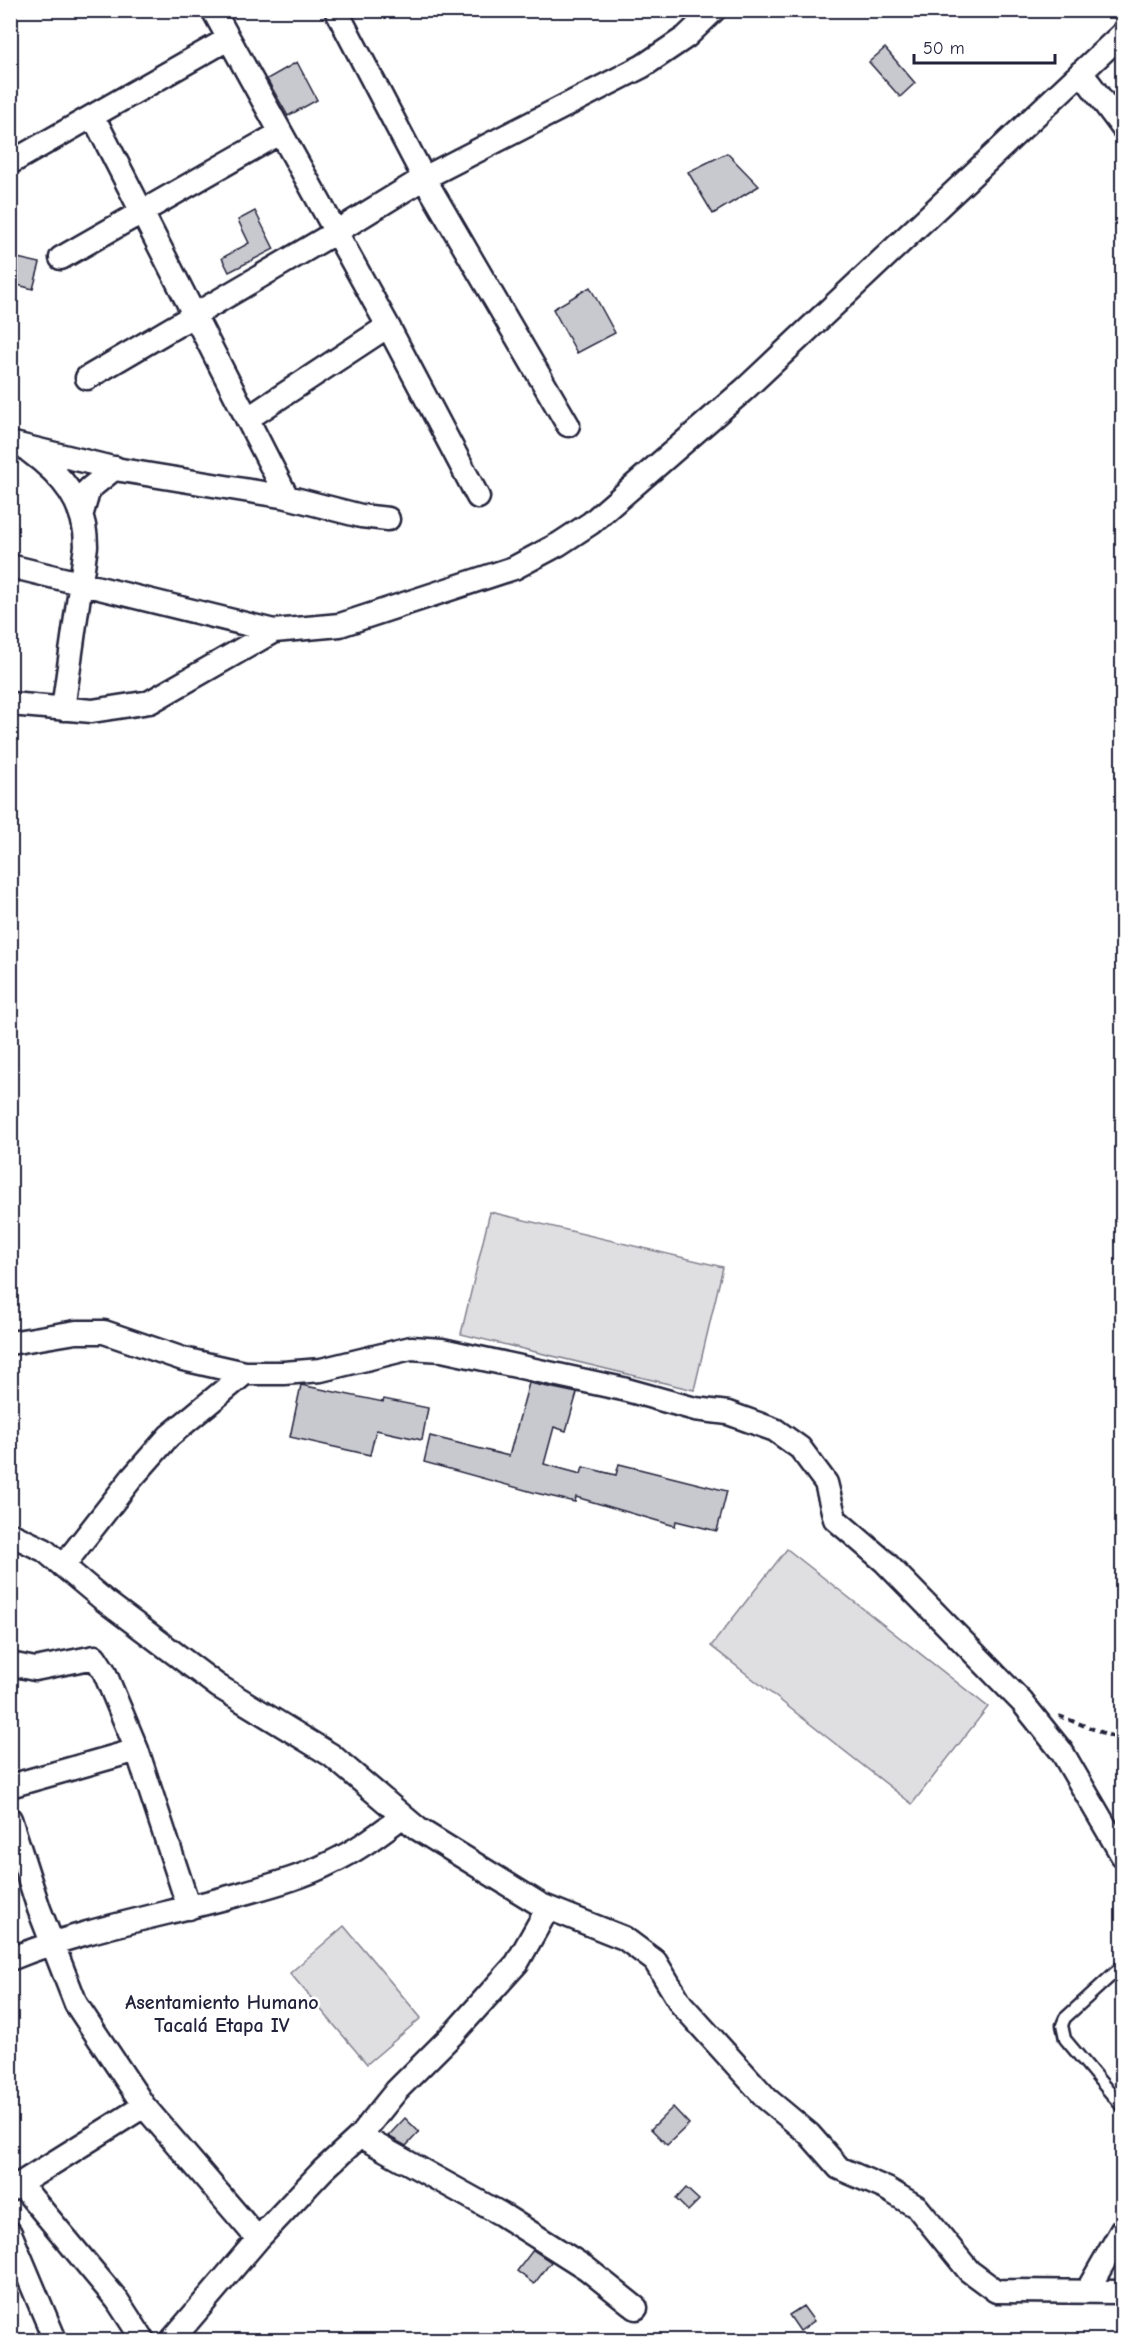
<svg xmlns="http://www.w3.org/2000/svg" width="1133" height="2351" viewBox="0 0 1133 2351" font-family="'Comic Neue',sans-serif">
<style>
.green{fill:#dfdfe2;stroke:#80808e;stroke-width:1.5}
.building{fill:#c8c8cf;stroke:#22223b;stroke-width:1.5}
.lines{fill:none;stroke-linecap:round;stroke-linejoin:round}
.lane-casing{stroke:#22223b;stroke-width:15}
.street-casing{stroke:#22223b;stroke-width:27}
.path{stroke:#22223b;stroke-width:4;stroke-dasharray:6 4.5;stroke-linecap:butt}
.lane{stroke:#fff;stroke-width:10}
.street{stroke:#fff;stroke-width:22}
.labels{text-anchor:middle;dominant-baseline:central;stroke-width:5;stroke-linejoin:round;paint-order:stroke}
.neighbourhood-label{font-size:20px;font-weight:bold;fill:#22223b;stroke:#fff}
</style>
<rect width="100%" height="100%" fill="#fff"/>
<filter id="ink" filterUnits="userSpaceOnUse"><feTurbulence type="fractalNoise" baseFrequency=".0167" numOctaves="2"/><feDisplacementMap in="SourceGraphic" scale="12" xChannelSelector="R" yChannelSelector="G"/><feConvolveMatrix kernelMatrix="1 2 1 2 8 2 1 2 1" color-interpolation-filters="sRGB"/></filter>
<g filter="url(#ink)">
<path class="green" d="M 490,1212 L 723,1267 L 694,1390 L 461,1334 Z
M 787,1549 L 988,1707 L 912,1804 L 711,1646 Z
M 344,1926 L 421,2018 L 367,2064 L 290,1973 Z"/>
<path class="building" d="M 885,48 L 915,83 L 900,97 L 869,62 Z
M 297,62 L 317,100 L 288,116 L 267,79 Z
M 727,153 L 759,186 L 713,214 L 688,172 Z
M 255,211 L 274,249 L 229,272 L 222,258 L 249,243 L 238,220 Z
M 13,257 L 40,263 L 33,289 L 10,283 Z
M 590,287 L 615,333 L 577,353 L 553,309 Z
M 529,1383 L 577,1393 L 566,1431 L 554,1427 L 544,1464 L 581,1474 L 583,1467 L 616,1475 L 619,1464 L 727,1491 L 717,1531 L 676,1521 L 675,1526 L 576,1497 L 575,1502 L 536,1493 L 424,1462 L 430,1436 L 509,1456 Z
M 301,1385 L 383,1402 L 384,1399 L 428,1408 L 422,1440 L 376,1430 L 370,1455 L 290,1437 Z
M 673,2107 L 689,2124 L 667,2145 L 651,2129 Z
M 405,2118 L 419,2132 L 406,2146 L 388,2136 Z
M 686,2188 L 699,2200 L 688,2211 L 676,2199 Z
M 533,2250 L 551,2262 L 534,2284 L 517,2271 Z
M 803,2306 L 814,2321 L 800,2331 L 789,2315 Z"/>
<g class="lines">
<defs>
<path id="lane" d="M 1122,1966 L 1065,2018 L 1062,2025 L 1065,2039 L 1122,2107"/>
<path id="street" d="M 213,10 L 388,326 L 478,497
M 336,10 L 424,178 L 568,425
M 1081,72 L 1122,127
M 93,116 L 287,497
M 10,163 L 228,39
M 61,258 L 280,133
M 87,378 L 336,232 L 424,178 L 643,66 L 686,37 L 714,10
M 247,419 L 388,326
M 10,443 L 121,470 L 287,497 L 361,516 L 388,519
M 29,451 C 62,475 86,503 86,546 L 63,709
M 82,513 L 89,489 L 115,468
M 10,566 L 274,631 L 340,625 L 514,568 L 559,544 L 591,523 L 745,389 L 1122,34
M 10,704 L 92,711 L 150,702 L 274,631
M 10,1343 L 76,1332 L 104,1332 L 183,1359 L 245,1373 L 284,1373 L 321,1370 L 411,1348 L 442,1350 L 623,1389 L 695,1409 L 728,1413 L 775,1430 L 800,1448 L 826,1483 L 835,1519 L 885,1562 L 1022,1702 L 1062,1752 L 1122,1855
M 10,1534 L 44,1550 L 105,1601 L 218,1686 L 331,1755 L 418,1829 L 541,1905 L 624,1938 L 655,1961 L 681,2004 L 767,2099 L 809,2134 L 839,2168 L 887,2189 L 917,2207 L 969,2271 L 996,2291 L 1122,2292
M 63,1566 L 131,1479 L 169,1436 L 245,1373
M 10,1664 L 35,1669 L 95,1657 L 104,1671 L 137,1750 L 189,1908
M 10,1786 L 137,1750
M 10,1819 L 39,1909 L 76,2004 L 144,2106 L 258,2239
M 10,1959 C 86,1928 166,1915 244,1893 C 272,1885 303,1877 330,1863 C 357,1851 380,1833 403,1816
M 360,2136 L 501,2214 L 586,2268 L 636,2308
M 21,2185 L 117,2300 L 143,2340
M 10,2190 L 144,2106
M 10,2233 L 55,2340
M 1087,2291 L 1122,2230
M 172,2340 L 258,2239 L 323,2170 L 360,2136 L 397,2090 L 455,2032 L 517,1963 L 548,1908"/>
</defs>
<use href="#lane" class="lane-casing"/>
<use href="#street" class="street-casing"/>
<path class="path" d="M 1059,1716 L 1122,1740"/>
<use href="#lane" class="lane"/>
<use href="#street" class="street"/>
</g>
</g>
<g class="labels">
<g class="neighbourhood-label">
<text x="222" y="2002">Asentamiento Humano<tspan x="222" dy="23">Tacalá Etapa IV</tspan></text>
</g>
</g>
<rect width="1133" height="2351" fill="none" stroke="#fff" stroke-width="36"/>
<rect x="18" y="18" width="1097" height="2315" fill="none" stroke="#22223b" stroke-width="2" filter="url(#ink)"/>
<path d="M914 54v9h141v-9" fill="none" stroke="#22223b" stroke-width="3"/>
<text x="923" y="54" font-size="18" fill="#22223b" stroke="#ffffff" stroke-width="4.5" paint-order="stroke">50 m</text>
</svg>
